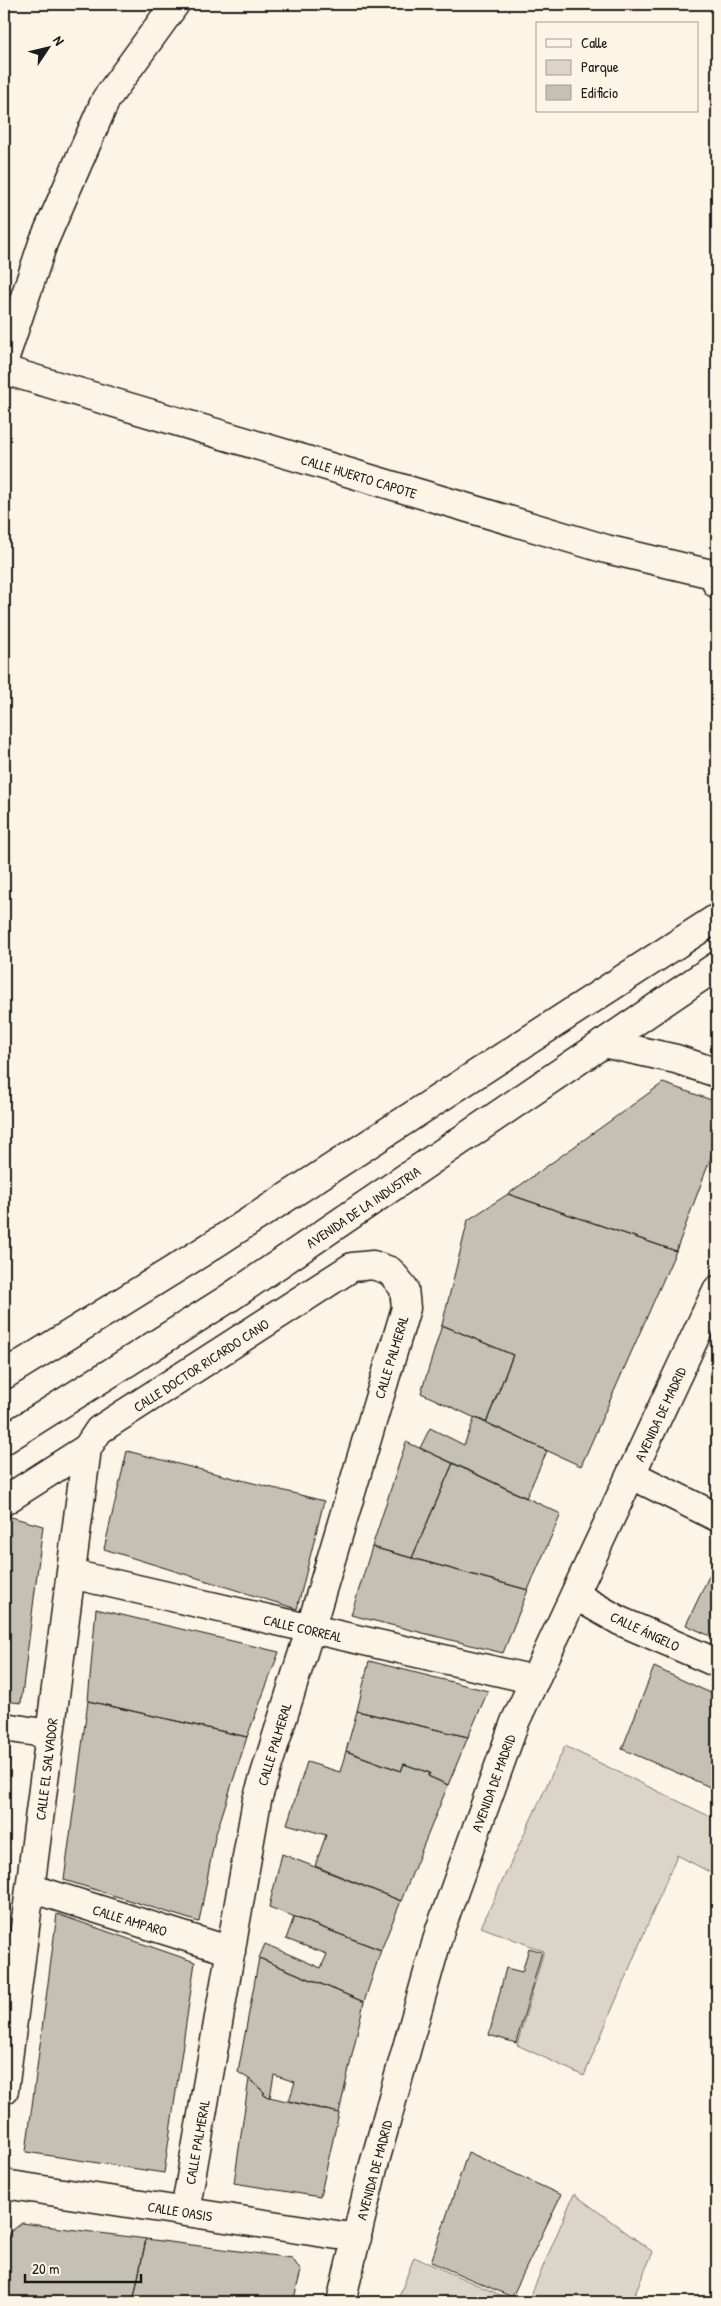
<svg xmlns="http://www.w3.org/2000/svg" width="721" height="2306" viewBox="0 0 721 2306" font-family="'Patrick Hand',sans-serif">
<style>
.green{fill:#dbd5c8;stroke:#7c7872}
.building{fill:#c4c0b3;stroke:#1c1c1c}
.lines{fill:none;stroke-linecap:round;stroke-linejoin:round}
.minor-casing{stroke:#1c1c1c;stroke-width:31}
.major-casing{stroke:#1c1c1c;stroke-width:31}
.minor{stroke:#fcf5e5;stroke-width:28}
.major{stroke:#fcf5e5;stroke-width:28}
.labels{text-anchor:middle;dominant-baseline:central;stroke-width:4.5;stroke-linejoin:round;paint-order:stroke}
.street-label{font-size:14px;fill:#1c1c1c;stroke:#fcf5e5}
</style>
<rect width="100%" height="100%" fill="#fcf5e5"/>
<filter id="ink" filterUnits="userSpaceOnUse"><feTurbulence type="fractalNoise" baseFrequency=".02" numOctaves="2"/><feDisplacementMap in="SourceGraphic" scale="10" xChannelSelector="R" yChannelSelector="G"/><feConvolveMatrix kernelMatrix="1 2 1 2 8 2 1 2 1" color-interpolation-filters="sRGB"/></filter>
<g filter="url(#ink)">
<path class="green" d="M 565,1746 L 717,1820 L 717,1876 L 677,1855 L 584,2076 L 517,2045 L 544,1951 L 481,1927 Z
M 574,2194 L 653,2252 L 631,2302 L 528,2302 Z
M 414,2257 L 516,2302 L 397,2302 Z"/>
<path class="building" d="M 663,1083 L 717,1102 L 717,1141 L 676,1251 L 508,1194 Z
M 508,1194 L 676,1251 L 581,1466 L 486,1423 L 513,1355 L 442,1325 L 468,1220 Z
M 442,1325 L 513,1355 L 486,1423 L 421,1393 Z
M 475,1417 L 547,1451 L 526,1498 L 420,1448 L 430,1428 L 464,1445 Z
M 406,1442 L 453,1463 L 412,1558 L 372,1547 Z
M 127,1451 L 324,1501 L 297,1609 L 104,1549 Z
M 453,1463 L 561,1514 L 528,1590 L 412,1558 Z
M 4,1515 L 43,1526 L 21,1703 L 4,1701 Z
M 372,1547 L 528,1590 L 503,1653 L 351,1615 Z
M 717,1559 L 717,1639 L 686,1625 Z
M 96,1609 L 279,1652 L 247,1737 L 88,1701 Z
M 369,1661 L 488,1691 L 468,1737 L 357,1711 Z
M 654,1667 L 717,1696 L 717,1790 L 622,1749 Z
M 88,1701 L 247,1737 L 215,1837 L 199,1922 L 64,1880 Z
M 357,1711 L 468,1737 L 448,1785 L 428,1776 L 430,1773 L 404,1764 L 401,1771 L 346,1751 Z
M 346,1751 L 401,1771 L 404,1764 L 430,1773 L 428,1776 L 448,1785 L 401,1901 L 315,1866 L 326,1835 L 287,1824 L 307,1762 L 340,1772 Z
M 4,1753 L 10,1754 L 4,1802 Z
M 282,1854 L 401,1901 L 381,1950 L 269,1907 Z
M 57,1914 L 195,1962 L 164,2173 L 26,2152 Z
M 294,1917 L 381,1950 L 364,2002 L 259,1958 L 265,1944 L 321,1968 L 327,1954 L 286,1939 Z
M 529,1948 L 542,1952 L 516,2043 L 489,2035 L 506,1968 L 522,1972 Z
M 259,1958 L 364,2002 L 339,2113 L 289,2101 L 295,2082 L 274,2075 L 270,2097 L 265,2096 L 263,2094 L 265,2093 L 249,2079 L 238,2072 Z
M 249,2079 L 265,2093 L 263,2094 L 265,2096 L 339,2113 L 320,2197 L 234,2183 Z
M 468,2152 L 561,2195 L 512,2297 L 431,2262 Z
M 22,2223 L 146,2239 L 133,2302 L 4,2302 L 4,2258 L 9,2233 Z
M 146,2239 L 292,2258 L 301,2271 L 293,2302 L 133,2302 Z"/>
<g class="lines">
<defs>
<path id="minor" d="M 4,360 L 43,243 L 106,99 L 175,4
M 4,370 L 606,549 L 716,575 L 717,584
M 632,1475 L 717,1517
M 4,1501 L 87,1448 L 99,1430 L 352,1267 L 373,1265 L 390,1271 L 404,1288 L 406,1308 L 310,1630 L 257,1800 L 185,2212
M 71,1574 L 535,1680
M 575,1595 L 620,1621 L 717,1663
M 4,1727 L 50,1734
M 30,1888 L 231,1951
M 4,2090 L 87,1448
M 4,2184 L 357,2238"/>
<path id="major" d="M 603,1043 L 676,1059 L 717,1073
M 4,1375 L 199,1254 L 717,918
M 4,1440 L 226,1300 L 717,966
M 341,2302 L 373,2168 L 440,1930 L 515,1722 L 717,1290"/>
</defs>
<use href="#minor" class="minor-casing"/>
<use href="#major" class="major-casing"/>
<use href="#minor" class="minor"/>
<use href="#major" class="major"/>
</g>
</g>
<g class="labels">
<g class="street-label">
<text transform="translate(359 476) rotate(17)">CALLE HUERTO CAPOTE</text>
<text transform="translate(363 1207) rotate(-34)">AVENIDA DE LA INDUSTRIA</text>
<text transform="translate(391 1357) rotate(-73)">CALLE PALMERAL</text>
<text transform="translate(201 1365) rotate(-33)">CALLE DOCTOR RICARDO CANO</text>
<text transform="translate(660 1414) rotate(-65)">AVENIDA DE MADRID</text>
<text transform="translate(303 1628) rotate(13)">CALLE CORREAL</text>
<text transform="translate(645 1631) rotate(25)">CALLE ÁNGELO</text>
<text transform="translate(274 1744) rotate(-73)">CALLE PALMERAL</text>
<text transform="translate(46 1769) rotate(-83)">CALLE EL SALVADOR</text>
<text transform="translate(493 1783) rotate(-70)">AVENIDA DE MADRID</text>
<text transform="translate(130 1920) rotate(17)">CALLE AMPARO</text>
<text transform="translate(197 2142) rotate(-80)">CALLE PALMERAL</text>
<text transform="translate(374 2170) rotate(-75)">AVENIDA DE MADRID</text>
<text transform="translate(180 2211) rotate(9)">CALLE OASIS</text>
</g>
</g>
<rect width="721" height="2306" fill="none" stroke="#fcf5e5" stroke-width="20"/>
<rect x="10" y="10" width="701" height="2286" fill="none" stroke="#1c1c1c" stroke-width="2" filter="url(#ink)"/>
<rect x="536" y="22" width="162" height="90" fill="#fcf5e5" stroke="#a29e95"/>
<rect x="546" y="39" width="25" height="8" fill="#fcf5e5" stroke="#a29e95"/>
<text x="581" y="48" font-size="15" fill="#1c1c1c">Calle</text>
<rect x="546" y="60" width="25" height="15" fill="#dbd5c8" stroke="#a29e95"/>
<text x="581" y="72" font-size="15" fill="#1c1c1c">Parque</text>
<rect x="546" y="85" width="25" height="15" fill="#c4c0b3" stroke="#a29e95"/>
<text x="581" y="98" font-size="15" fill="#1c1c1c">Edificio</text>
<g transform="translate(48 48) rotate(55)" stroke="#fcf5e5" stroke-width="4" paint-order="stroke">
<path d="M0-4L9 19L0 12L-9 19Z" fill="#1c1c1c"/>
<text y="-8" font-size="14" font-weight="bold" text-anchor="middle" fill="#1c1c1c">N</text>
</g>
<path d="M25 2274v8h116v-8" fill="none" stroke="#1c1c1c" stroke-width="2.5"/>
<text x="32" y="2274" font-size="15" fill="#1c1c1c" stroke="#fcf5e5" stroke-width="4" paint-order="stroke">20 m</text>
</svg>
